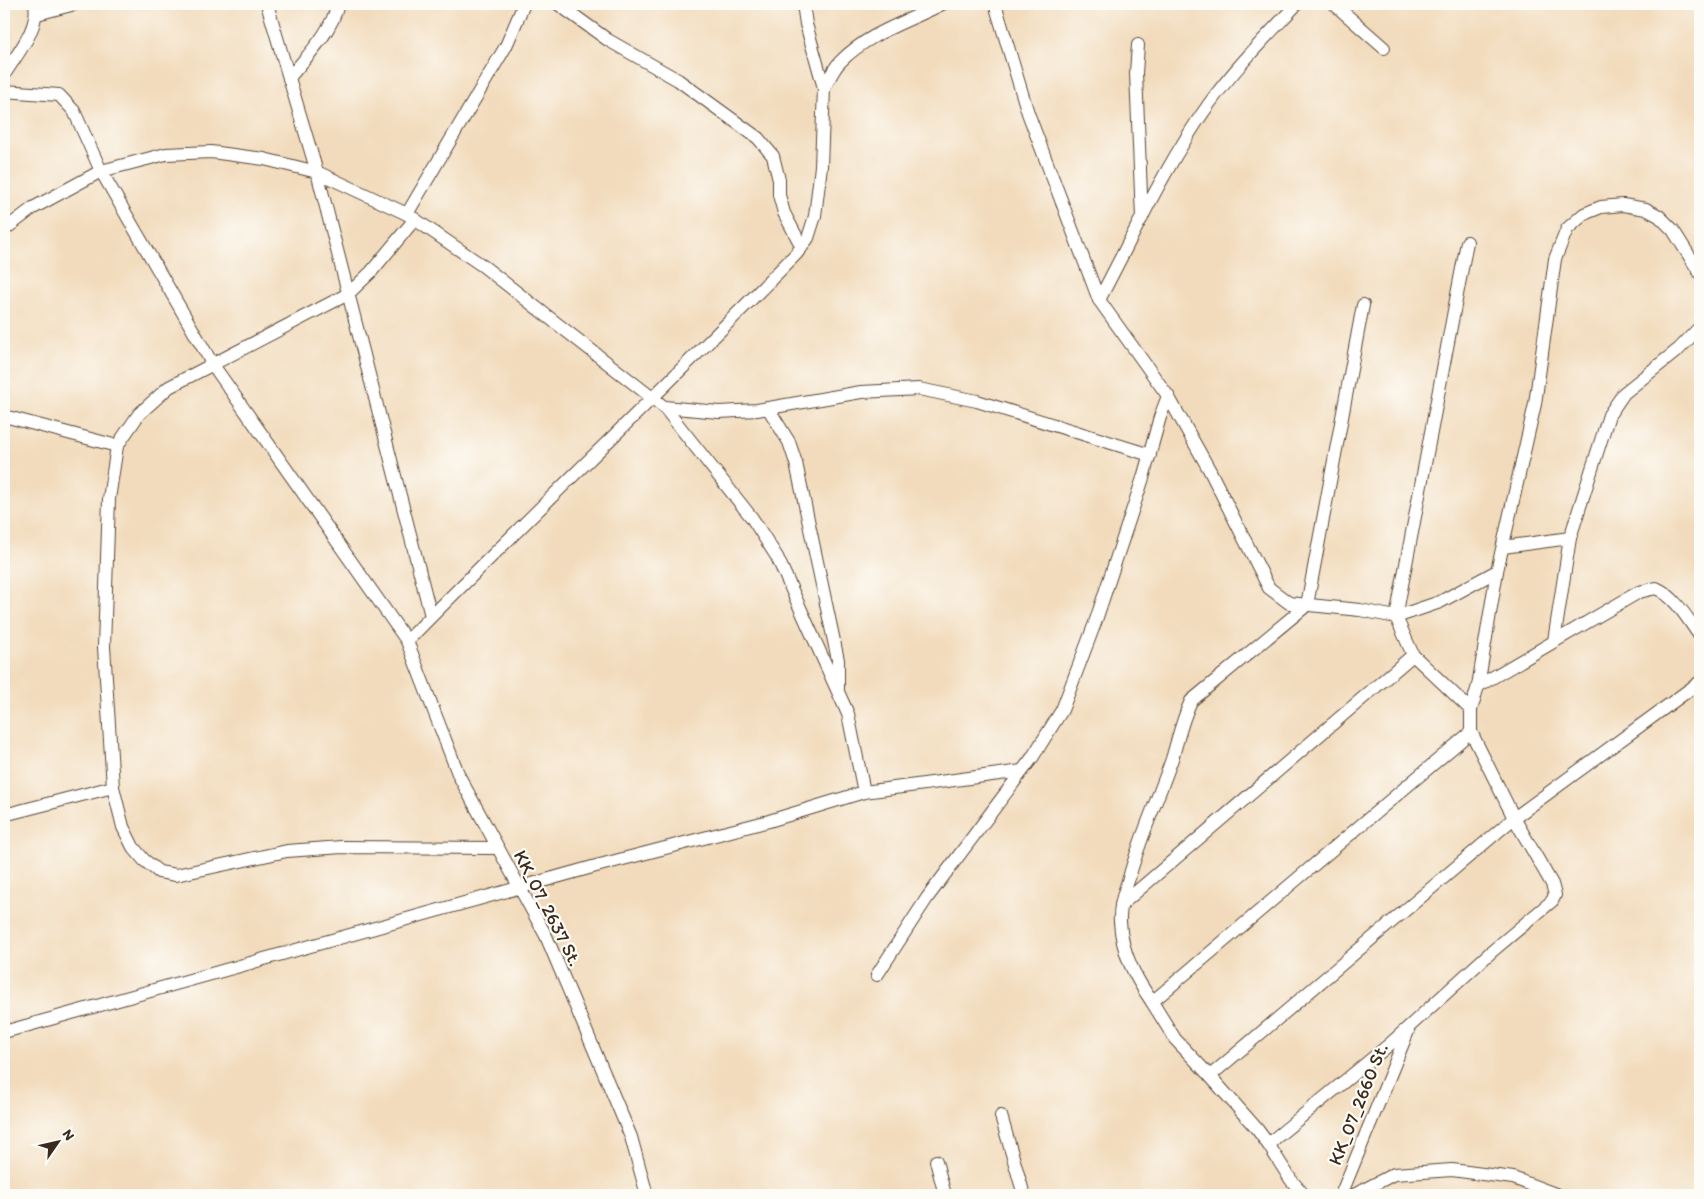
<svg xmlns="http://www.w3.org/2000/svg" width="1704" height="1199" font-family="Itim,sans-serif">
<rect width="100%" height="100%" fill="#fdfcf7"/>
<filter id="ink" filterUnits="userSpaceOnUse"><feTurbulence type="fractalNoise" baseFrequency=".02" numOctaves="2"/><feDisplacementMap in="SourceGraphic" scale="10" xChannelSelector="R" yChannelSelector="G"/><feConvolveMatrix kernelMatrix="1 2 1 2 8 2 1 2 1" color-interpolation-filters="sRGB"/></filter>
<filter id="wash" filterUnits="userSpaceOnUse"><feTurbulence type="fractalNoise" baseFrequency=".0096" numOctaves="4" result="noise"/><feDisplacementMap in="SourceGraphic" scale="20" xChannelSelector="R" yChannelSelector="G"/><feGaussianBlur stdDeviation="1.12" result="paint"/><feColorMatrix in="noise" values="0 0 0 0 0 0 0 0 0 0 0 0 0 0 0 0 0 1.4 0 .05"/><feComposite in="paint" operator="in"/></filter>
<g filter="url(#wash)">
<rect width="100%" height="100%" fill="#f2dbbc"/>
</g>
<g filter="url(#ink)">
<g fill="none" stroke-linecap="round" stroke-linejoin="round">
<g stroke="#564536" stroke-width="14">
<g id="street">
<path d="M267,4L317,172L431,616"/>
<path d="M558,4L608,40L678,80L758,138L773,156L779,180V195L784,213L802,247"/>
<path d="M1334,4L1384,48"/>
<path d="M37,14L75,4"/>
<path d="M1138,45L1136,73L1142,218"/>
<path d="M4,75C16,55 40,28 35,4"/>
<path d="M289,78C307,56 331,33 338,4"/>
<path d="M824,88C829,80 833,69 840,62C868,33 907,22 942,4"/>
<path d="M4,91L59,95L74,111L101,171L213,365L407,641L459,776L546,936L631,1137L647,1195"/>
<path d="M407,214L506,46L524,4"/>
<path d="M415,219L371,272L348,294L169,387L139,414L117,446L109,499L104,647L113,787L123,827L133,847L144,860L159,872L176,875L287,851L342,847L497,848"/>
<path d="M4,230L33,208L101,171L166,154L211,152L264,159L317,172L407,214L483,266L664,407L752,518L777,557L848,714L864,792"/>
<path d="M1467,242L1396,617L1413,655L1471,710"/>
<path d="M1099,300C1134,234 1166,164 1209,104C1235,68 1267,36 1297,4"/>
<path d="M1168,396L1210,471L1269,588L1289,603L1360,610L1396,617L1440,602L1497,571"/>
<path d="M664,407L719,412L757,410L861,392L919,389L977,401L1150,455"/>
<path d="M768,408L789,442L796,463L838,660V688"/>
<path d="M4,416L117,446"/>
<path d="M1503,547L1570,538"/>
<path d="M407,641C536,510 669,384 797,253L808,238L815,216L821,166L824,88L806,24L803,4"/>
<path d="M1554,641L1570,538L1609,415L1624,393L1679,349L1700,327"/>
<path d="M1478,686L1639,592L1656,588C1676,597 1688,620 1700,636"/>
<path d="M1471,732L1152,1002L1175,1039L1210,1076L1514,818L1700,682"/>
<path d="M4,815L113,787"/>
<path d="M1121,905L1413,655"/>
<path d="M877,975L927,898L1032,758L1062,710L1095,623L1143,478L1160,417L1168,396L1099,300L1028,113L995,4"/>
<path d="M1152,1002C1135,977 1122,954 1120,922C1119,907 1124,892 1129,878C1140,837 1158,799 1172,759C1178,739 1182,720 1191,701L1307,605L1363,305"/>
<path d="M4,1032L596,866L769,821L864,792L1022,771"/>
<path d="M1210,1076L1257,1129L1268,1144L1390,1044L1490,953L1552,901L1555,895L1552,884L1514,818L1471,732V710L1478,686L1497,571L1535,404L1555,259L1567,229L1584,214L1601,207L1623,205L1646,209L1659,216L1673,230L1700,273"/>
<path d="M1001,1116L1024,1195"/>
<path d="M1268,1144L1291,1180L1304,1195"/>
<path d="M936,1161L945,1195"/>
<path d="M1341,1195L1408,1031"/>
<path d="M1354,1195L1394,1174L1452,1170L1513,1178L1558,1195"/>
</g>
</g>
<use href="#street" stroke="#fff" stroke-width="12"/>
</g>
</g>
<g text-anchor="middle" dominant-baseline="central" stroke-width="4.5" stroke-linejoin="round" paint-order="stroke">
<g font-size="19" fill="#3b2a1e" stroke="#fdfcf7">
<text transform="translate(548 908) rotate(63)">KK_07_2637 St.</text>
<text transform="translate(1358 1104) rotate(-68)">KK_07_2660 St.</text>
</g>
</g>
<rect width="1704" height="1199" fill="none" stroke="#fdfcf7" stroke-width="20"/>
<g transform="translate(58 1142) rotate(56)" stroke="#fdfcf7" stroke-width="4" paint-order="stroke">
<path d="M0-4L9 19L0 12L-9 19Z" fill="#3b2a1e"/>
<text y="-8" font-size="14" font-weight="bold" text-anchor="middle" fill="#3b2a1e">N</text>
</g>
</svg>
